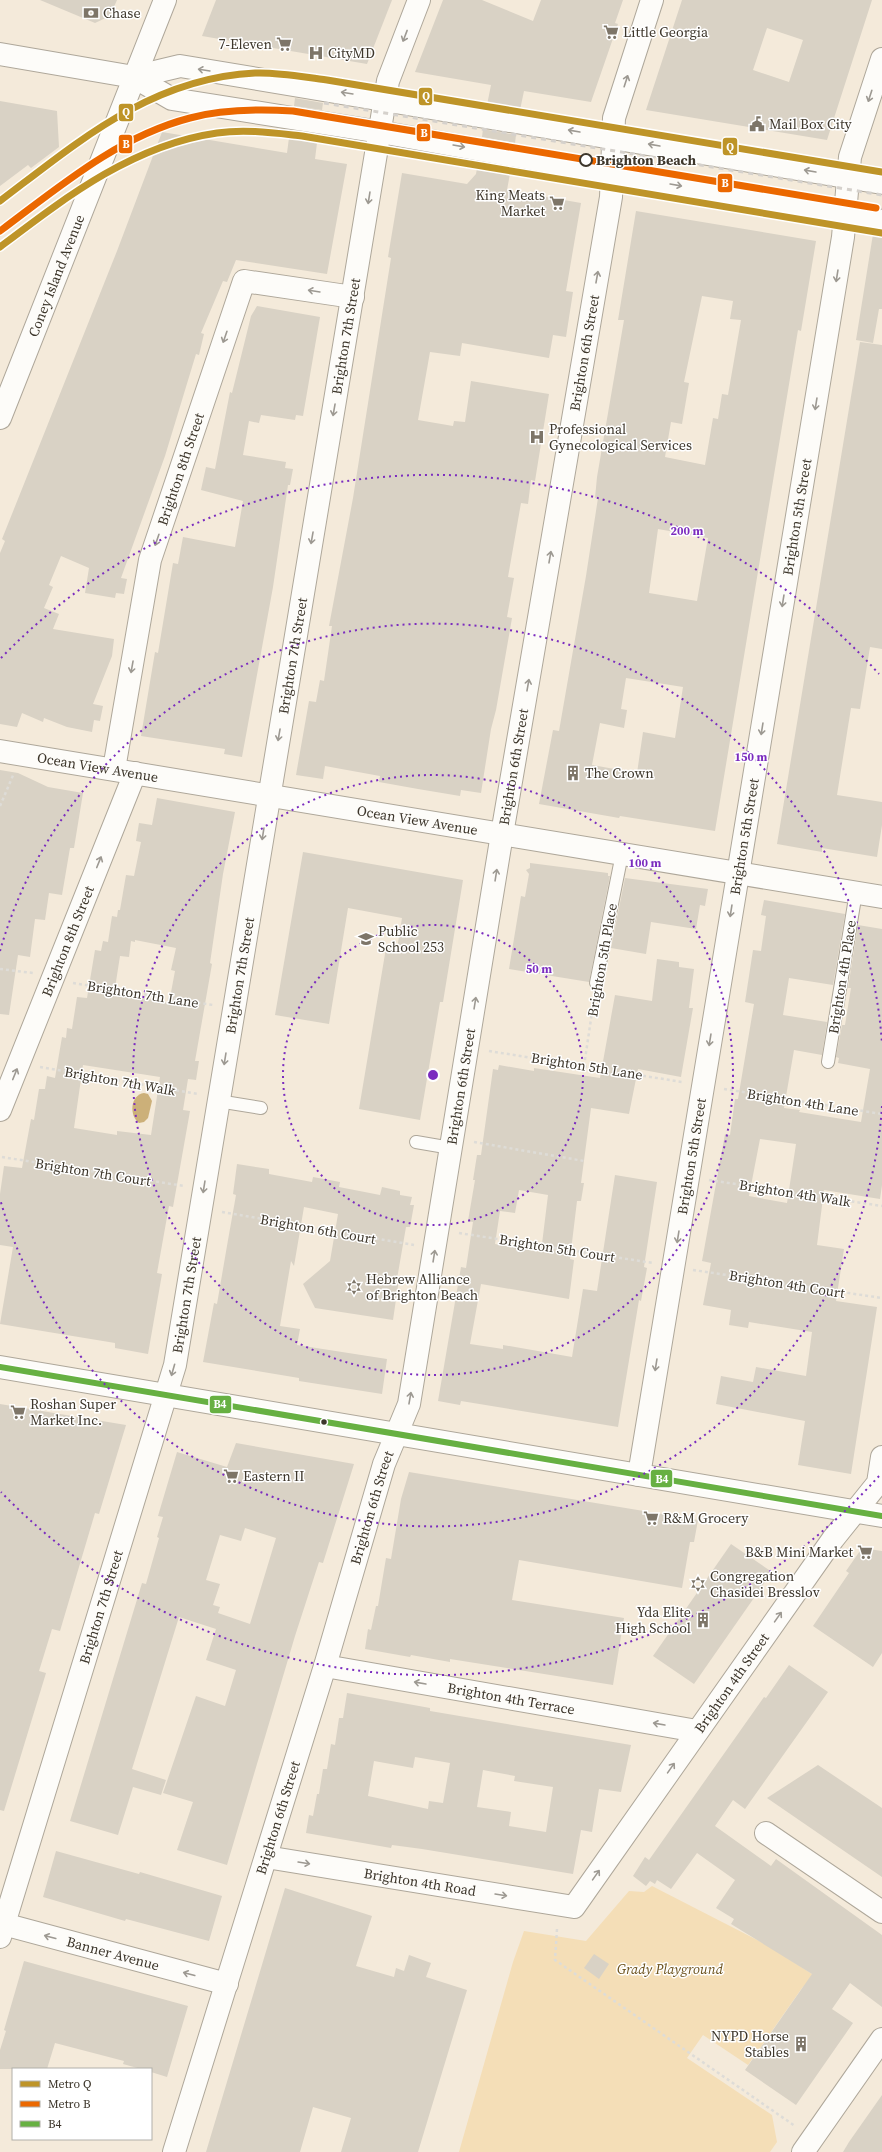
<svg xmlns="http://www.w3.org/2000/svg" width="882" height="2152" font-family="'Source Serif 4',serif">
<rect width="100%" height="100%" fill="#f4eada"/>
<path fill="#f4deb7" d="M652,1886L767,1945L815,1976L802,1988L748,2065L703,2035L687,2058L772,2115L777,2142L770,2152H459L513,1962L524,1931L586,1941L629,1891L644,1892Z"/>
<path fill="#ccb079" d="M144,1093L148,1094L152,1101L148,1118L144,1122L139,1123C129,1116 130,1095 144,1093Z"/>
<g fill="#d9d2c5" fill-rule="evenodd">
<path d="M40,0H117L110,16L95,23Z"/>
<path d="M216,0H392L367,64L202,36Z"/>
<path d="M443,0H482L533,21L541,0H623L615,23L618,24L591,102L524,91L520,110L487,105L491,85L415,72Z"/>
<path d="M682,0H872L827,140L646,110ZM767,28L803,40L789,82L753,70Z"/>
<path d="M295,98L323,103L322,110L294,106Z"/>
<path d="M0,101L57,111L59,147L31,168L28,165L0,186Z"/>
<path d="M483,129L516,135L515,143L482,137Z"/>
<path d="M290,130L318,135L315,159L347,164L327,274L236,260L227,282L223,281L201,333L204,334L199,355L196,354L165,456L121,578L127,579L124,594L116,593L115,598L85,593L89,568L61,556L49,585L53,587L44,608L59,614L53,629L114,639L112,656L93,704L103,706L100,721L94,720L92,732L67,727L44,718L43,722L22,713L17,727L0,724V553L5,541L2,539L117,251L162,132L287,153Z"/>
<path d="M478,162L511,168L507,190L581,203L566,291L573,292L566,337L553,335L549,358L462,343L460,356L430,352L418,420L453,426L454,421L465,422L471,381L549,394L535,481L531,480L528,504L521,503L508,577L514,578L507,617L512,618L496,710L491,729L481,793L461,790L460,796L418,789L379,782L380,776L325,766L323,779L296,775L309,701L316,702L320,680L324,681L332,626H329L353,498L391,258L388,257L402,173L467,184L476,174Z"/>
<path d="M636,211L816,241L801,331L798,330L715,831L620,816L619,818L539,804L553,730L559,731L586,576L598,498H595L597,477L624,320H618ZM702,296L733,301L730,319L741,320L728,395L722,394L718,419L713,418L705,465L665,457L671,422L682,424L689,383L684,382ZM658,529L708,538L697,601L649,593ZM626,678L683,687L675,738L643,732L637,773L592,765L600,723L624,728L627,710L621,709Z"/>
<path d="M873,234L882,235V309H879L873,343L856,340Z"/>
<path d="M257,306L320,317L303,416L296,415L295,420L261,415L259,423L249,421L243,455L286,462L285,468L293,469L290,485H288L273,587L242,757L224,754L225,749L141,736L155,652L158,653L173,563L178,564L183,537L235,547L243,501L201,490L206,467L215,469L230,392L232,393L251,316Z"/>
<path d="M860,342L882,345V649L870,647L860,709L851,708L837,795L882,802V825L877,857L822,848V852L777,844Z"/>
<path d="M0,770L18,773L48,787L83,793L74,848H70L62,895L49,893L45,920L35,919L30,957L18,955L9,1015L0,1014Z"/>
<path d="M157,798L235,812L223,874L210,963L212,964L195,1061H199L196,1080L188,1079L183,1110L190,1111L173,1207L169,1206L157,1273L162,1274L148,1354L115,1348V1343L0,1324L13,1247L0,1245V1194L4,1166L22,1168L31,1119L34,1120L39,1089H45L47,1076L55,1078L62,1037L66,1038L67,1028L72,1029L77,997L87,998L95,950L101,951L103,941L108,942L112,916L117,917L118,910H120L126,875L134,876L141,842L136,841L139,823L152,825ZM135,940L176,948L171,970L175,971L169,1003L132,996L115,988L120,956L129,957L131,941L135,942ZM83,1065L160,1077L151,1135L117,1131V1135L74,1128Z"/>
<path d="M303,852L463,880L443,1002H440L420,1120L359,1109L386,948L397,949L402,918L348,908L329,1024L275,1015Z"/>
<path d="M530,863L608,873V876H610L589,982L509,969L521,896L525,897L529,874L526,870L530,868Z"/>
<path d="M625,878L708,889L705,906L700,905L696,929L651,922L646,954L611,948Z"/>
<path d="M764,900L845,914L833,985L789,978L783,1015L827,1022L822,1055L794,1050L784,1108L800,1110L799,1112L861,1122L870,1069L838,1063L839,1058L836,1057L842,1025H845L851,988H848L858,925L882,929V1185L880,1199L824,1190L817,1245L844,1249L836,1301L877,1307L851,1474L798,1465L805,1421L716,1404L721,1376L753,1382L756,1367L806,1376L812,1332L749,1322L748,1328L729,1325L731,1310L703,1305L711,1263L702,1261L725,1134L730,1135L735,1099H738L754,1004L745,1002L753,950L761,951L766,916L761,915ZM760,1139L796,1144L787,1203L749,1196Z"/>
<path d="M657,959L679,962V967L694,969L689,1008H693L681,1077L638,1069L629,1114L591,1108L581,1183H584L581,1201H577L570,1259L574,1260L569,1299L481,1284L470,1344L503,1349V1345L572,1357L583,1289L597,1291L615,1175L657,1182L644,1267L647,1268L641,1301L639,1300L618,1427L461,1401L460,1405L438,1401L461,1267L466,1268L473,1222L468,1221L475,1180H473L477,1155H481L493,1069L498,1070L499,1065L534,1071V1068L600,1078L615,995L652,1001ZM519,1190L548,1195L541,1252L495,1244L500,1211L515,1213Z"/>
<path d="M237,1164L269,1169V1174L312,1182L313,1177L340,1182L339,1187L380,1195L382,1187L400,1191V1195L412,1197L410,1205H414L410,1227H406L397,1279H399L393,1320L315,1308L303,1284L330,1261L338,1214L304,1207L294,1266L291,1261L280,1326L300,1329L297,1345L387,1359L382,1394L299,1381V1378L203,1362L214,1303L217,1304L228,1240L236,1195L233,1194Z"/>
<path d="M0,1404L126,1425L99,1514L95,1513L60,1631L52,1629L39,1671L46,1673L4,1811L0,1810Z"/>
<path d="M236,1443L354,1464L323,1563L319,1562L295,1636L227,1865L177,1850L193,1802L163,1793L196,1696L225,1706L236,1670L206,1660L216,1629L179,1617L132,1769L166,1780L161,1795L133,1787L118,1835L70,1821L142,1583L146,1584L159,1538L157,1537L163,1517L158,1516L177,1452L227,1467ZM245,1528L276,1538L250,1624L218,1613L220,1607L213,1605L220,1584L206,1580L220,1535L241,1541Z"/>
<path d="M409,1472L698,1520L694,1542H690L682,1588L519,1560L512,1600L624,1618L613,1685L450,1659V1662L411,1655L410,1657L365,1649L368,1629L371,1630L376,1606H378L386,1558L391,1559L401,1499Z"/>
<path d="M731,1544L772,1572L694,1684L653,1656Z"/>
<path d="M862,1548L882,1551V1653L873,1667L813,1626L849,1573L846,1571Z"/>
<path d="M789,1665L828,1692L745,1809L733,1800L715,1826L771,1866L776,1859L882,1935V2007L850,1983L832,2009L853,2023L796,2105L745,2070L812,1974L731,1924L734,1919L716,1908L735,1880L697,1853L671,1889L657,1880L655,1884L650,1881L646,1886L633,1876L645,1857L649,1860L764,1697L766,1698Z"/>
<path d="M347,1693L430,1708V1711L631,1745L621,1792L599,1789L592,1832L581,1830L573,1874L422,1849L392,1845L391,1848L306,1833L309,1815L313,1816L317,1794H319L323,1769H327L331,1744L335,1745L339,1718H343ZM415,1757L450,1763L443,1803L429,1801L428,1809L368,1796L374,1761L413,1768ZM483,1770L515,1776L514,1781L553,1787L546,1832L509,1826L511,1812L477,1807Z"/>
<path d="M818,1765L882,1808V1877L767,1798Z"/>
<path d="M56,1851L139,1874L140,1872L222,1896L209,1941L126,1919L125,1921L43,1897Z"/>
<path d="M285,1888L372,1916L356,1966L394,1977L396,1968L404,1971L409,1955L431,1963L426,1977L467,1990L418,2152H341L351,2118L313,2107L300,2152H206Z"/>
<path d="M594,1954L609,1964L599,1979L584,1968Z"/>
<path d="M24,1961L188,2006L167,2077L151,2072V2069H141L123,2064L124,2061L55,2043L47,2069H0V2050L6,2031L4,2030Z"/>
<path d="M882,2095V2152H843L849,2142Z"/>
</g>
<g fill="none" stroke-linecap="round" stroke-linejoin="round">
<g stroke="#aea79a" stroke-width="14">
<g id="service">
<path d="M596,983L622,854"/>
<path d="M828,1062L856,892"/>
<path d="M218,1101L261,1108"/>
<path d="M416,1142L451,1148"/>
</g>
</g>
<g stroke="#aea79a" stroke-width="24">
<g id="minor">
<path id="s1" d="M0,751L882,897"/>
<path id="s2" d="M114,769L150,560L244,281L353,297"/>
<path id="s3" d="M0,1110L135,773"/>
<path id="s4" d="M639,1475L843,237L850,157L882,59"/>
<path id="s5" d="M325,1666L697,1731"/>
<path d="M766,1833L882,1912"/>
<path id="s6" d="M266,1857L574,1907L833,1539L878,1483L882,1457"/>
<path id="s7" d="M0,1923L227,1984"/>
<path id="s8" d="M0,1937L175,1365L388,81L419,0"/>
<path id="s9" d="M174,2152L325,1666L384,1464L409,1404L502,834L611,197L614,118L652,0"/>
<path d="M803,2152L882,2039"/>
</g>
</g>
<g stroke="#aea79a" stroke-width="24">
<g id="secondary">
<path d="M0,54L134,77L172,99L380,132L882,221"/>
<path d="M134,77L180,66L882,183"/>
<path id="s10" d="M0,418L165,0"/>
<path d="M0,1367L882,1516"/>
</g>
</g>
<g stroke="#dedcd7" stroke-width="2.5" stroke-dasharray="3 3" stroke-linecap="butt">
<path d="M0,806L14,773"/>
<path d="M0,969L33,973"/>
<path d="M73,983L213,1005"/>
<path d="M489,1051L682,1082"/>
<path d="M584,1066L594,999"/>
<path d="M40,1067L198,1094"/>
<path d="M724,1089L882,1114"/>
<path d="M474,1142L584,1161"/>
<path d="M2,1157L184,1186"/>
<path d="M709,1180L882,1206"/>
<path d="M222,1212L414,1245"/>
<path d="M459,1233L653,1263"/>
<path d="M693,1270L882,1298"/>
<path d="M557,1929L555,1960L795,2126"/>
</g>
<use href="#service" stroke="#fdfcf9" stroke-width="12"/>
<use href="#minor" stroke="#fdfcf9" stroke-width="22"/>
<use href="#secondary" stroke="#fdfcf9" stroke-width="22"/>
<g stroke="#d5d1cc" stroke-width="3" stroke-dasharray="5 5" stroke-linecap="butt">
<path d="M324,103L882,195"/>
<path d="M876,208L882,209"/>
</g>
<g stroke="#fff" stroke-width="9">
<path id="bus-1" d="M0,1367L882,1516"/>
</g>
<use href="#bus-1" stroke="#67b042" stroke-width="6"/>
<g stroke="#fff" stroke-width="10">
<g id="metro-1">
<path d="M0,201C78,142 151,78 255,73C279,72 303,77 327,80L882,172"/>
<path d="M0,247C66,197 133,145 217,133C246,129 274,133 302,136L882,233"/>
</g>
</g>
<g stroke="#fff" stroke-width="10">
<path id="metro-2" d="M0,231C59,187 117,137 190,118C223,109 259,109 293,111L876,208"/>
</g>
<use href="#metro-1" stroke="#be9428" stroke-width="7"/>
<use href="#metro-2" stroke="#eb6800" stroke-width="7"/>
</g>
<defs><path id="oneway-shaft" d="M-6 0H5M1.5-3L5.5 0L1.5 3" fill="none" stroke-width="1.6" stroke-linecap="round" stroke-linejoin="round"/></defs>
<g stroke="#9d9992">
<use href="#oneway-shaft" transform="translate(405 36) rotate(111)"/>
<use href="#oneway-shaft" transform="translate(204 70) rotate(-171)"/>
<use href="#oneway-shaft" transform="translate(626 81) rotate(-72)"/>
<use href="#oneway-shaft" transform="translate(347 93) rotate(-171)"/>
<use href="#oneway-shaft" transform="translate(870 96) rotate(108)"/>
<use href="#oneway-shaft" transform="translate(574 131) rotate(-170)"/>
<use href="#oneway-shaft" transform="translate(654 145) rotate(-170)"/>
<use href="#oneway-shaft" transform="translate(459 146) rotate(10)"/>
<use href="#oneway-shaft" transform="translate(810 171) rotate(-170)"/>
<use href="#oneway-shaft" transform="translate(676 185) rotate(10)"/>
<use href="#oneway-shaft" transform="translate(369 198) rotate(99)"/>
<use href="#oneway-shaft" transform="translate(837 276) rotate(99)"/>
<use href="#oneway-shaft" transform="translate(597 277) rotate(-80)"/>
<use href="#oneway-shaft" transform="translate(314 291) rotate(-171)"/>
<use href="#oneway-shaft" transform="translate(225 337) rotate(109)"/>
<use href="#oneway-shaft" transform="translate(816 404) rotate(99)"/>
<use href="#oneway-shaft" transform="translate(334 410) rotate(100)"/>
<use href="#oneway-shaft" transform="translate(312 538) rotate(100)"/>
<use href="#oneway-shaft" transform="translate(157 540) rotate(109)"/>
<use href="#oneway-shaft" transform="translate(550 557) rotate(-80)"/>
<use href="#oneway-shaft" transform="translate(783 601) rotate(99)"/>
<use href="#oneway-shaft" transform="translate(132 667) rotate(100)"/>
<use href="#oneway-shaft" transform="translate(528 685) rotate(-80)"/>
<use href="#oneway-shaft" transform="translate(762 729) rotate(99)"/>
<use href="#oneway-shaft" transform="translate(279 735) rotate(100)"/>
<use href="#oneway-shaft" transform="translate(263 834) rotate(99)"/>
<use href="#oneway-shaft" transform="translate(99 862) rotate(-68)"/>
<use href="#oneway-shaft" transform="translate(496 875) rotate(-81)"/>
<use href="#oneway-shaft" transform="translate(731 911) rotate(99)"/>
<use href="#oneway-shaft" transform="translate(475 1003) rotate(-81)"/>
<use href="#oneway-shaft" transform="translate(710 1040) rotate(99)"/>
<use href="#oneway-shaft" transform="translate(225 1059) rotate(99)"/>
<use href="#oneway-shaft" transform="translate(15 1074) rotate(-68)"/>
<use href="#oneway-shaft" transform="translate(204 1187) rotate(99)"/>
<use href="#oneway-shaft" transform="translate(678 1237) rotate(99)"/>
<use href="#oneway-shaft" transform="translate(434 1256) rotate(-81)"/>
<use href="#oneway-shaft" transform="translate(656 1365) rotate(99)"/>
<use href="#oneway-shaft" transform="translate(173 1370) rotate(106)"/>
<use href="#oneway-shaft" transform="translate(410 1398) rotate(-80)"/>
<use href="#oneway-shaft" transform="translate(778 1617) rotate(-55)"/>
<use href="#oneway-shaft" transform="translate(420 1683) rotate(-170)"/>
<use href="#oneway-shaft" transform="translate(659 1724) rotate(-170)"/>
<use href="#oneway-shaft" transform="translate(671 1768) rotate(-55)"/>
<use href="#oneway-shaft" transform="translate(304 1863) rotate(9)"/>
<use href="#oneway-shaft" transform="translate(596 1875) rotate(-55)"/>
<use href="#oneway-shaft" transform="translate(501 1895) rotate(9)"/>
<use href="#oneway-shaft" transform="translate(50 1937) rotate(-165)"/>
<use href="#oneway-shaft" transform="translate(189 1974) rotate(-165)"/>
</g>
<g fill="none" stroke="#7b2cbf" stroke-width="2" stroke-dasharray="2 4">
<circle cx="433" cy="1075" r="150"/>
<circle cx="433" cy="1075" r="300"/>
<path d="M882 1106A450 450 0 0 1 0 1199M0 951A450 450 0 0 1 882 1044"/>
<path d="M879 1476A600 600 0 0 1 1 1492M1 658A600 600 0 0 1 879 674"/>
</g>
<defs>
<g id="bank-bare" transform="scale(1.2)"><path d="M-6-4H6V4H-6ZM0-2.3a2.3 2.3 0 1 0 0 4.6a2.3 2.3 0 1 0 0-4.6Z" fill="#7d7568" stroke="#fff" stroke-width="2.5" paint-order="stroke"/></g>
<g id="supermarket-bare" transform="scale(1.2)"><path d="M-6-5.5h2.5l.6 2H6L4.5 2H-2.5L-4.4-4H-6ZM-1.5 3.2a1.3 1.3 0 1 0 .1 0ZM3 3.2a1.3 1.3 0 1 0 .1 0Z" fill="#7d7568" stroke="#fff" stroke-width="2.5" paint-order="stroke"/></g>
<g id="hospital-bare" transform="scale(1.2)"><path d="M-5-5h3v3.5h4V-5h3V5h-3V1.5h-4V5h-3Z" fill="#7d7568" stroke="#fff" stroke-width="2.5" paint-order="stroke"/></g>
<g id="civic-bare" transform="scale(1.2)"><path d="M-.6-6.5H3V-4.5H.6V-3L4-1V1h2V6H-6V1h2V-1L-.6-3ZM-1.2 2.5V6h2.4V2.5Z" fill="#7d7568" stroke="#fff" stroke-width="2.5" paint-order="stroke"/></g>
<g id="building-bare" transform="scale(1.2)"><path d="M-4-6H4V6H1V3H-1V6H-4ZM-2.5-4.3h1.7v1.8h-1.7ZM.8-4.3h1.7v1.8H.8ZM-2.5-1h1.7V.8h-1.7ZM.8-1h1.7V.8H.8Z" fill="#7d7568" stroke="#fff" stroke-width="2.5" paint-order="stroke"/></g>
<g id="school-bare" transform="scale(1.2)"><path d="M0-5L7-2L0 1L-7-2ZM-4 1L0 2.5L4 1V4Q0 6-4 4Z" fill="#7d7568" stroke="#fff" stroke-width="2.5" paint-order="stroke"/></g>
<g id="synagogue-bare" transform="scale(1.2)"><path d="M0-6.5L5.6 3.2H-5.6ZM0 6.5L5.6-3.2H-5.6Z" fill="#7d7568" stroke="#fff" stroke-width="2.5" paint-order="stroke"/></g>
</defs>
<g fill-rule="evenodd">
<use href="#bank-bare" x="91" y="13"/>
<use href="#supermarket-bare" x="611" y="32"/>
<use href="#supermarket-bare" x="284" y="44"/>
<use href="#hospital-bare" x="316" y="53"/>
<use href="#civic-bare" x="757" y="124"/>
<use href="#supermarket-bare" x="557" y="203"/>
<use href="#hospital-bare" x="537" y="437"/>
<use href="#building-bare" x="573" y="773"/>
<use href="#school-bare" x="366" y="939"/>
<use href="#synagogue-bare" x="354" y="1287"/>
<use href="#supermarket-bare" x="18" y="1412"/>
<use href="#supermarket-bare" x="231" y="1476"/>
<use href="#supermarket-bare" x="651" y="1518"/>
<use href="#supermarket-bare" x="865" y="1552"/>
<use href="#synagogue-bare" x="698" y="1584"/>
<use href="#building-bare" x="703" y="1620"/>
<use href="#building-bare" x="801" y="2044"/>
</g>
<circle fill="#fff" stroke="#3d362b" stroke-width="2" cx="586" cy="160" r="6"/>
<circle fill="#3d362b" stroke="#fff" stroke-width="1.5" cx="324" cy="1422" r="3.5"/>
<g text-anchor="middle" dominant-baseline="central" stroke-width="3" stroke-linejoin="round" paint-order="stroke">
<g font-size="14" fill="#3d362b" stroke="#fff" text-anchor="start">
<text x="103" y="13">Chase</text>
<text x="623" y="32">Little Georgia</text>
<text x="272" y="44" text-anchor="end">7-Eleven</text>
<text x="328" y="53">CityMD</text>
<text x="769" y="124">Mail Box City</text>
<text x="545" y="195" text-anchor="end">King Meats<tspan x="545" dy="16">Market</tspan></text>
<text x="549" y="429">Professional<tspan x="549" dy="16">Gynecological Services</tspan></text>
<text x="585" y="773">The Crown</text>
<text x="378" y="931">Public<tspan x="378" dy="16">School 253</tspan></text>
<text x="366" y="1279">Hebrew Alliance<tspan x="366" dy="16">of Brighton Beach</tspan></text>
<text x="30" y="1404">Roshan Super<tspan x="30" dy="16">Market Inc.</tspan></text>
<text x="243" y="1476">Eastern II</text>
<text x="663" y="1518">R&amp;M Grocery</text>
<text x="853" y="1552" text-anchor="end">B&amp;B Mini Market</text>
<text x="710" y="1576">Congregation<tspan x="710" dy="16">Chasidei Bresslov</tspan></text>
<text x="691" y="1612" text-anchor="end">Yda Elite<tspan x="691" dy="16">High School</tspan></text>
<text x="789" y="2036" text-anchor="end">NYPD Horse<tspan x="789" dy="16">Stables</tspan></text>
</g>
<g font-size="14" font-weight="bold" fill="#3d362b" stroke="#fff" text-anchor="start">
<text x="596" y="160">Brighton Beach</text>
</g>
<g font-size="14" fill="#3d362b" stroke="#fff">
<text stroke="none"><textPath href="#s10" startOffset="153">Coney Island Avenue</textPath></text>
<text stroke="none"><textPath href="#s8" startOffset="1641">Brighton 7th Street</textPath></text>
<text stroke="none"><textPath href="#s9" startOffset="1850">Brighton 6th Street</textPath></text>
<text stroke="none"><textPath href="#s2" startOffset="308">Brighton 8th Street</textPath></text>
<text stroke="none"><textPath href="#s4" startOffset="971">Brighton 5th Street</textPath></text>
<text stroke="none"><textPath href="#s8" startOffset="1317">Brighton 7th Street</textPath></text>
<text stroke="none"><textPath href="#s1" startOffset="99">Ocean View Avenue</textPath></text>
<text stroke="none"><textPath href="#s9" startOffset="1430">Brighton 6th Street</textPath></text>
<text stroke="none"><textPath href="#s1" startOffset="423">Ocean View Avenue</textPath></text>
<text stroke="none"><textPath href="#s4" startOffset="647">Brighton 5th Street</textPath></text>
<text stroke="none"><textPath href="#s3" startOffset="182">Brighton 8th Street</textPath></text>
<text transform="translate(602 960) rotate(-80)">Brighton 5th Place</text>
<text stroke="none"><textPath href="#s8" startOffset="993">Brighton 7th Street</textPath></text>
<text transform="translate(842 977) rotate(-81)">Brighton 4th Place</text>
<text transform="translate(143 994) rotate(9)">Brighton 7th Lane</text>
<text transform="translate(587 1066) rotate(9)">Brighton 5th Lane</text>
<text transform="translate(120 1081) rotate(10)">Brighton 7th Walk</text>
<text stroke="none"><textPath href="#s9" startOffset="1106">Brighton 6th Street</textPath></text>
<text transform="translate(803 1102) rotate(9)">Brighton 4th Lane</text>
<text stroke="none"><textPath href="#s4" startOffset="323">Brighton 5th Street</textPath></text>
<text transform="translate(93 1172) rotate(9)">Brighton 7th Court</text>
<text transform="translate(795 1193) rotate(9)">Brighton 4th Walk</text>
<text transform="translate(318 1229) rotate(10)">Brighton 6th Court</text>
<text transform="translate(557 1248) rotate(9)">Brighton 5th Court</text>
<text transform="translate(787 1284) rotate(9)">Brighton 4th Court</text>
<text stroke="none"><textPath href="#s8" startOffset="669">Brighton 7th Street</textPath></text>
<text stroke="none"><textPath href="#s9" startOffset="674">Brighton 6th Street</textPath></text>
<text stroke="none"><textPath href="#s8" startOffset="345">Brighton 7th Street</textPath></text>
<text stroke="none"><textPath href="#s6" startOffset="586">Brighton 4th Street</textPath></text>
<text stroke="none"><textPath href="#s5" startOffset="189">Brighton 4th Terrace</textPath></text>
<text stroke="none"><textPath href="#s9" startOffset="350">Brighton 6th Street</textPath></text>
<text stroke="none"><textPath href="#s6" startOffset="156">Brighton 4th Road</textPath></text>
<text stroke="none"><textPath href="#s7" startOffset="117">Banner Avenue</textPath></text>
</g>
<g font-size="14" font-style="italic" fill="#6c521c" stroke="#fff">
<text x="670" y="1969">Grady Playground</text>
</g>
</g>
<circle cx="433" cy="1075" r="6" fill="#7b2cbf" stroke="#fff" stroke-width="2"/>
<g font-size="12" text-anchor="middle" font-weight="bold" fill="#7b2cbf" stroke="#fff" stroke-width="3" stroke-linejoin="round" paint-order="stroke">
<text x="687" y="535">200 m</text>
<text x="751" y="761">150 m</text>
<text x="645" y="867">100 m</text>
<text x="539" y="973">50 m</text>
</g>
<g stroke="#fff" stroke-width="1.5">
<rect x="418" y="87" width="15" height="19" rx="4" fill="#be9428"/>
<rect x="118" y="103" width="16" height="19" rx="4" fill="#be9428"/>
<rect x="416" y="123" width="15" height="19" rx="4" fill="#eb6800"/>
<rect x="118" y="134" width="15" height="20" rx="4" fill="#eb6800"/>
<rect x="722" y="137" width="16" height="19" rx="4" fill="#be9428"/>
<rect x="717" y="173" width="16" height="20" rx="4" fill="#eb6800"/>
<rect x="209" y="1395" width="23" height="19" rx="4" fill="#67b042"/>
<rect x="650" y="1469" width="23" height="19" rx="4" fill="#67b042"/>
</g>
<g font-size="11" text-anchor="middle" font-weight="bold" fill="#fff">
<text x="426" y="100">Q</text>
<text x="126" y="116">Q</text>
<text x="424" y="137">B</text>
<text x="126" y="148">B</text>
<text x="730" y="151">Q</text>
<text x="725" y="187">B</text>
<text x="220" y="1408">B4</text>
<text x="662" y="1483">B4</text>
</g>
<rect x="12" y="2068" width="140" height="72" fill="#ffffff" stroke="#b1afaa"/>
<rect x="20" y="2081" width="20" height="6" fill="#be9428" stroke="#b1afaa"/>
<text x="48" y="2088" font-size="12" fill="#3d362b">Metro Q</text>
<rect x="20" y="2101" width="20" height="6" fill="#eb6800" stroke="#b1afaa"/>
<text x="48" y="2108" font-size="12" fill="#3d362b">Metro B</text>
<rect x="20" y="2121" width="20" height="6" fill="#67b042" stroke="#b1afaa"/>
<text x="48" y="2128" font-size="12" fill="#3d362b">B4</text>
</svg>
